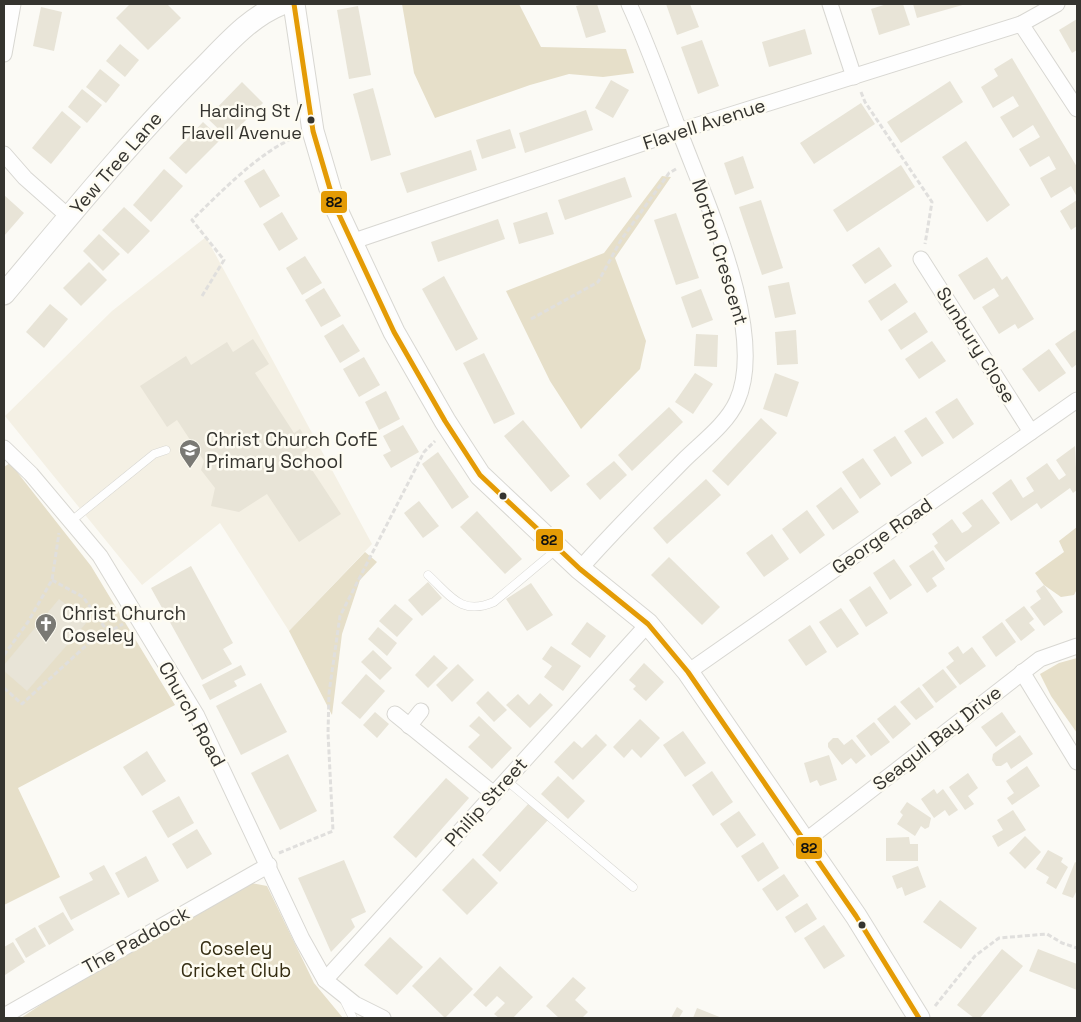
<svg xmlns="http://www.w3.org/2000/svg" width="1081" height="1022" font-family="'Space Grotesk',sans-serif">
<rect width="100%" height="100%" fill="#fbfaf5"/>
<path fill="#f4f0e4" d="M206,237L372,544L289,631L220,523L142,585L5,416L112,311Z"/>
<g fill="#e6dfc9">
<path d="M402,4H519L541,47L626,49L634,73L603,77L569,74L530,85L435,118L414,73Z"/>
<path d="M662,176L671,177L615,258L646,341L640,369L581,429L550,381L506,291L604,253Z"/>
<path d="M10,463L91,566L175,705L18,788L60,877L4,905V467Z"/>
<path d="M1077,527V589L1074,595L1061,597L1044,585L1035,573L1064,552L1059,541Z"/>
<path d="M365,552L377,562L360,580L342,634L332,715L289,631Z"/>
<path d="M1077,658V733L1051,696L1040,674L1059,663Z"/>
<path d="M251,883L267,886L314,983L343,1018H21L109,959Z"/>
</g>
<g fill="#e8e4d7">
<path d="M130,4H167L181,18L148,50L116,18Z"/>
<path d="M584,4H597L606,32L586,38L576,6Z"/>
<path d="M666,4H690L699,27L677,35Z"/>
<path d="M887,4H903L910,25L879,35L871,9Z"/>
<path d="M913,4H966L917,18Z"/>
<path d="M358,6L371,75L349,79L337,10Z"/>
<path d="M41,7L62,12L54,51L33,46Z"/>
<path d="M1077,19V50L1072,53L1059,30Z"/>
<path d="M805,29L812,54L769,67L762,42Z"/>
<path d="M702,40L719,86L698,94L681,47Z"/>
<path d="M120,44L139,60L125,77L106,61Z"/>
<path d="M1012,58L1077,167V197L1071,186L1051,198L1040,178L1056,169L1049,156L1030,167L1019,149L1040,137L1033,125L1013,138L1000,117L1019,106L1013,96L993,108L981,87L998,76L994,69Z"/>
<path d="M100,69L120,85L106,103L86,87Z"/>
<path d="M611,80L629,90L613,118L595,108Z"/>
<path d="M950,81L963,102L901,143L887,122Z"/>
<path d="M242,82L263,103L228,138L207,118Z"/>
<path d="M373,88L391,155L371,161L353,94Z"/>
<path d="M82,89L102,105L87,123L68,107Z"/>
<path d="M861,103L875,124L814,164L800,143Z"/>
<path d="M586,110L593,130L525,153L519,133Z"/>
<path d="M62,111L81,127L51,164L32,148Z"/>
<path d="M203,122L221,139L186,174L169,158Z"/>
<path d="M510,129L516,148L482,159L476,140Z"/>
<path d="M966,141L1010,205L987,222L942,157Z"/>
<path d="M471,150L477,170L407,193L400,173Z"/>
<path d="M743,156L754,188L735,195L724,163Z"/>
<path d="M901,165L915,187L847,232L833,210Z"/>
<path d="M164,169L183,186L151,222L133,205Z"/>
<path d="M264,169L280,196L260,208L244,181Z"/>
<path d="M625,177L632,197L565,220L558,200Z"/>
<path d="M4,195L24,213L4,236Z"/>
<path d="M761,200L783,268L762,275L739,207Z"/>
<path d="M1077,200V226L1071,230L1060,211Z"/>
<path d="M124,207L150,231L128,254L102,230Z"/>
<path d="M282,212L298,239L279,251L263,224Z"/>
<path d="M547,212L554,234L519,244L513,223Z"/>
<path d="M676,213L699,278L676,285L654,220Z"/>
<path d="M498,219L505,239L438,262L431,242Z"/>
<path d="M99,234L120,254L103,271L83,251Z"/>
<path d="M879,247L892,266L865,284L852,265Z"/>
<path d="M305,256L322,283L302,295L286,268Z"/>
<path d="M987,257L1002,280L1007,276L1034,319L1018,329L1015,324L999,334L982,307L999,296L994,288L974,300L958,275Z"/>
<path d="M89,262L107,280L81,306L63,288Z"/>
<path d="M444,276L478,339L456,351L422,289Z"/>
<path d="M789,282L796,314L775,318L768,286Z"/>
<path d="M895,283L908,302L881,321L868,301Z"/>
<path d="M324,288L341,316L321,327L305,300Z"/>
<path d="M701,289L713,320L692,328L681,297Z"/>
<path d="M50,304L68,319L44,348L26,332Z"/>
<path d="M915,312L928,332L901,350L888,330Z"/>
<path d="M343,324L360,351L340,363L324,336Z"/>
<path d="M1077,329V364L1072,368L1055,344Z"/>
<path d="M796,330L798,364L777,365L775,332Z"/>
<path d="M696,334L718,335L717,367L694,366Z"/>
<path d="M253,339L269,364L255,373L294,433L300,429L311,446L301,453L341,514L299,542L267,494L239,512L211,506L215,488L201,470L204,461L177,420L167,427L140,386L186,356L191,365L227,342L233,352Z"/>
<path d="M932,341L946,361L919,379L905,359Z"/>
<path d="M1049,349L1066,373L1039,392L1022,369Z"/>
<path d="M484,353L515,414L494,424L463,363Z"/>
<path d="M364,357L380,385L359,397L343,369Z"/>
<path d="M695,373L713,384L693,414L675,402Z"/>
<path d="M775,373L799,382L787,417L763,409Z"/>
<path d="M386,391L400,419L379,430L365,402Z"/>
<path d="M957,398L974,424L953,439L935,412Z"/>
<path d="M669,407L683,422L632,471L618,455Z"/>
<path d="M926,417L944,443L922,457L904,431Z"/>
<path d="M761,418L777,433L728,486L712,471Z"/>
<path d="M523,420L570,476L551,492L504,436Z"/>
<path d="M403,425L419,452L391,468L383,455L391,451L383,436Z"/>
<path d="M895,436L912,463L891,477L873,450Z"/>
<path d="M1075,446L1077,490L1073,493L1070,488L1041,509L1037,503L1011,521L992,493L1011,479L1023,498L1034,491L1026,478L1047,463L1059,480L1066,475L1056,460Z"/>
<path d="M438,452L469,497L452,509L422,464Z"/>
<path d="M863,458L881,484L860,499L842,472Z"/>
<path d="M614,461L627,475L600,500L586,484Z"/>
<path d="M706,479L721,495L667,544L653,528Z"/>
<path d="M841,487L859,512L833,530L816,506Z"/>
<path d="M982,499L1000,523L946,562L934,546L938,543L932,534L952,519L962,533L968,530L972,526L962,513Z"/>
<path d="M419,501L439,526L423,538L404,513Z"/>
<path d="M807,510L825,535L800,554L782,529Z"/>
<path d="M477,511L522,559L505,574L460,527Z"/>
<path d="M772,534L789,559L764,577L746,553Z"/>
<path d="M933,550L945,569L932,578L937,586L927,593L909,566Z"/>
<path d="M669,557L720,607L702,625L651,575Z"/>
<path d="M894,559L912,585L890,600L873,573Z"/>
<path d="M191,566L233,643L223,649L232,664L202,680L151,588Z"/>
<path d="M428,582L442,598L422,616L408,600Z"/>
<path d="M531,583L553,615L527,631L506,599Z"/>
<path d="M1044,585L1063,612L1044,626L1030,607L1041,599L1036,591Z"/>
<path d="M870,586L888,613L866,627L849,600Z"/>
<path d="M59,599L88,621L27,691L4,671V665Z"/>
<path d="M395,604L413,619L397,637L379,621Z"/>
<path d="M1024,606L1034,619L1029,623L1035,630L1021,641L1005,620Z"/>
<path d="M841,608L859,634L837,648L819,622Z"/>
<path d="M587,622L606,636L590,658L571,644Z"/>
<path d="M1002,622L1016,642L996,657L982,637Z"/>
<path d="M810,625L827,652L806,666L788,640Z"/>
<path d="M378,627L397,643L387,656L368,639Z"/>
<path d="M551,646L581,666L563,691L544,677L552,666L542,659Z"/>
<path d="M958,646L963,654L972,647L986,666L960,685L946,667L954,661L948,653Z"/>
<path d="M373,650L392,668L380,680L361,662Z"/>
<path d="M434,655L448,668L428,688L415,675Z"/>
<path d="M644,663L664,682L646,701L633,689L636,686L629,680Z"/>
<path d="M458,664L474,680L452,702L436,685Z"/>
<path d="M241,665L246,675L234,681L237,686L210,700L202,685Z"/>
<path d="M943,669L957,687L936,703L922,685Z"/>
<path d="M366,674L385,691L360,719L341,703Z"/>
<path d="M261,683L287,732L241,755L216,706Z"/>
<path d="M919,687L934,707L916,720L900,702Z"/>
<path d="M488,691L507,710L494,722L476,703Z"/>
<path d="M540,693L553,705L530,728L506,705L518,694L529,705Z"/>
<path d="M895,705L911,724L893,739L877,719Z"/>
<path d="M375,712L389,724L377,738L363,725Z"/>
<path d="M1002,712L1016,732L996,747L981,727Z"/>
<path d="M479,716L512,748L492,769L468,747L480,735L469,726Z"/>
<path d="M640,719L660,738L641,758L632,749L624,758L613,747Z"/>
<path d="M874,722L890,742L871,756L856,736Z"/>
<path d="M683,731L706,763L685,777L663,745Z"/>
<path d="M596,734L607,745L573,780L554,762L574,741L582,748Z"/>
<path d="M1020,735L1033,754L1011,769L1007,762L1001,766H996L992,760L993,754Z"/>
<path d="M833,738H838L844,745L852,739L866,756L856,764L851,758L842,765L828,747V743Z"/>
<path d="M147,751L166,781L142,796L123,767Z"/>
<path d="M288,754L317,811L280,830L251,773Z"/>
<path d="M829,755L837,780L820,786L817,780L810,783L804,763Z"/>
<path d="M1027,766L1040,786L1012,805L1007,798L1014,793L1006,781Z"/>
<path d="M712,771L733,802L713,816L692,785Z"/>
<path d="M968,773L978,788L968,796L974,804L965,810L949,787Z"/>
<path d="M558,776L585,801L568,819L541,794Z"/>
<path d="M446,778L469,798L416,858L393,837Z"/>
<path d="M934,789L937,794L943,789L958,810L949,816L945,810L934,818L921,799Z"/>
<path d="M179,796L194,823L168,838L152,811Z"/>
<path d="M907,802L931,818L929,827L925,829L921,826L915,836L897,824L903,815L900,812Z"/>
<path d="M529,803L548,820L500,872L482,855Z"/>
<path d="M1013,810L1026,830L998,847L992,836L1003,830L997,820Z"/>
<path d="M739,811L756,835L737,848L720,824Z"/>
<path d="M197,829L212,854L187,869L172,844Z"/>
<path d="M1025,836L1041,852L1025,869L1009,853Z"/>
<path d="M909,837L910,844H918V861H886V838Z"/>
<path d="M763,842L779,868L758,882L741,856Z"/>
<path d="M1048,850L1063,858L1061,862L1068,867L1056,889L1046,883L1049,877L1036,869Z"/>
<path d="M146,856L159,881L128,898L115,873Z"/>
<path d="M473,858L498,883L467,915L442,890Z"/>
<path d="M344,860L366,912L351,919L355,927L331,952L298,878Z"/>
<path d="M1075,862L1077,863V890L1073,898L1062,894Z"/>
<path d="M104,865L120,894L71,920L59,897L93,880L89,873Z"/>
<path d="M918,866L926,887L905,896L902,887L897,889L892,876Z"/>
<path d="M784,874L799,896L777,911L762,889Z"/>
<path d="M940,900L977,928L961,949L923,922Z"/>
<path d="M807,903L817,919L795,933L785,917Z"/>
<path d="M63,912L74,930L49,945L38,926Z"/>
<path d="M824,925L845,956L824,969L804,938Z"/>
<path d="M35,927L46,946L26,958L15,939Z"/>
<path d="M390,937L423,967L397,995L364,965Z"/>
<path d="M13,942L25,962L5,975L4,947Z"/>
<path d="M1002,949L1023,966L980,1018H974L957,1005Z"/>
<path d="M1038,949L1077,964V990L1029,971Z"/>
<path d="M440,957L473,989L445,1018L412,986Z"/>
<path d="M500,966L533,997L513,1018H499L494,1014L505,1003L497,996L486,1007L473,995Z"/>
<path d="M573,977L586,988L575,1000L588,1012L582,1018H559L546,1006Z"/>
<path d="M677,1007L683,1011L679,1018H671Z"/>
<path d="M697,1008L722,1018H693Z"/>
</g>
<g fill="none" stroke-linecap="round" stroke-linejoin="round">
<g stroke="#d8d7d2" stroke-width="9">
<g id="service">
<path d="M70,522L154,454L166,450"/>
<path d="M428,575C451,596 461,616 494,602L556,550"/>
<path d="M506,780L633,887"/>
<path d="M344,1000L353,1018"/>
</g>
</g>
<g stroke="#d8d7d2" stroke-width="17">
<g id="minor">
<path d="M830,4L854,77"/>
<path d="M1021,24L1077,109"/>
<path d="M4,54L13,4"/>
<path d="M4,154L25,178L69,217"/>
<path d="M351,242L679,131L1021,24L1057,4"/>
<path d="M921,259L1031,432"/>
<path d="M4,448L31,474L100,556L197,716L302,939L325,980L355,1004L383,1018"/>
<path d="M580,569C613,531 649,496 684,460C701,443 727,424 737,401C768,332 704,198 679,130C663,88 648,45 629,4"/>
<path d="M688,672L1077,400"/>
<path d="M1022,672L1077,762"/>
<path d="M395,714L494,794"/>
<path d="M409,726L421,711"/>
<path d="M804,842L1040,659L1077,646"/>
<path d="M325,980L648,624"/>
<path d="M4,1016L269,865"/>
</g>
</g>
<g stroke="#d8d7d2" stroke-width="23">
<g id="secondary">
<path d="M294,4L313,131L335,206L394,332L445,421L480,475L580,569L648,624L688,672L856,916L919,1018"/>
<path d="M4,294C68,218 130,141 200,71C225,46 249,17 282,4"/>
</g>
</g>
<g stroke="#e0dfdd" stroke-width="3" stroke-dasharray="5 2.5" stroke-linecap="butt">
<path d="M861,92L865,102L932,202L925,244"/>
<path d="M202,296L224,260L192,220C220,193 260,151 296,137"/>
<path d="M531,319L598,282L621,240L669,173L676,169"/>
<path d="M52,580L83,597L108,632"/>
<path d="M4,655L28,622L52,580L59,533"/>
<path d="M4,688L22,704L90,642L123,624"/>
<path d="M279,853L333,831L328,733L329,693L340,616L424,452L435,441"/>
<path d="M935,1006L975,956L999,938L1047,934L1062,943L1077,948"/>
</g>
<use href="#service" stroke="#fefefe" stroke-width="8"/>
<use href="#minor" stroke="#fefefe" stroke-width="15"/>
<use href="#secondary" stroke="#fefefe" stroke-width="21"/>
<g stroke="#fefcf2" stroke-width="9">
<path id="bus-1" d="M294,4L313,131L335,206L394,332L445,421L480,475L580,569L648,624L688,672L856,916L919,1018"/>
</g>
<use href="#bus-1" stroke="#e49b05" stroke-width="5"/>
</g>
<defs>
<g id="school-pin" transform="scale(1.125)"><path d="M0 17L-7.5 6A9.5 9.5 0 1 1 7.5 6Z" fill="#7a7974" stroke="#fefcf2"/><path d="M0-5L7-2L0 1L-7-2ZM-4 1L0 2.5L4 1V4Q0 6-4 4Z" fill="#fff"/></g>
<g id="church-pin" transform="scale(1.125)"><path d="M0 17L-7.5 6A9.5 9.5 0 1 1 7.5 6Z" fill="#7a7974" stroke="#fefcf2"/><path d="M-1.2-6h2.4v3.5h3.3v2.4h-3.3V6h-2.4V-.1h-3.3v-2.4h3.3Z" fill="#fff"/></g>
</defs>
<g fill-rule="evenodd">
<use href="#school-pin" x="190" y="450"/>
<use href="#church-pin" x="46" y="624"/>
</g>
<g fill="#35342f" stroke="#fefcf2" stroke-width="2">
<circle cx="311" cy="120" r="4.5"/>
<circle cx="503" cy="496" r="4.5"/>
<circle cx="862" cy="925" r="4.5"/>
</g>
<g text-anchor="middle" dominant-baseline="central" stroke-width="5" stroke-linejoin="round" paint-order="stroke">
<g font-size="18" fill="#35342f" stroke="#fefcf2" text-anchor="end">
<text x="302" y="110">Harding St /<tspan x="302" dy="22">Flavell Avenue</tspan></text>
</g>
<g font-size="19" fill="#35342f" stroke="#fefcf2">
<text transform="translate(704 124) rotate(-18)">Flavell Avenue</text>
<text transform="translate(116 163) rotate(-49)">Yew Tree Lane</text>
<text transform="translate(720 252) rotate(73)">Norton Crescent</text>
<text transform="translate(976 345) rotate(58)">Sunbury Close</text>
<text transform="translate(882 536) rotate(-35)">George Road</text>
<text transform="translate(192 714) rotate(61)">Church Road</text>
<text transform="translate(937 738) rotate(-38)">Seagull Bay Drive</text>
<text transform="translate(486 802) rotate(-48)">Philip Street</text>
<text transform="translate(136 940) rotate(-29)">The Paddock</text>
</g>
<g font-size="19" fill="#35342f" stroke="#fefcf2" text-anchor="start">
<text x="206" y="439">Christ Church CofE<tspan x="206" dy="22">Primary School</tspan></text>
<text x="62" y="613">Christ Church<tspan x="62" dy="22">Coseley</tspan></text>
</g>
<g font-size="19" fill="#342c11" stroke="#fefcf2">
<text x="236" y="948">Coseley<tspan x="236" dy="22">Cricket Club</tspan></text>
</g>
</g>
<g stroke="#fefcf2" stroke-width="2">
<rect x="320" y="190" width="28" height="24" rx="5" fill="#e49b05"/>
<rect x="535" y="528" width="29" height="24" rx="5" fill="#e49b05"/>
<rect x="795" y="836" width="28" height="24" rx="5" fill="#e49b05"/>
</g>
<g font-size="14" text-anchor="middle" font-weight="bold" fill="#111">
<text x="334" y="207">82</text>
<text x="549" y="545">82</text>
<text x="809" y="853">82</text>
</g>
<rect width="1081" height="1022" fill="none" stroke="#35342f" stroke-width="10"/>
</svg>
